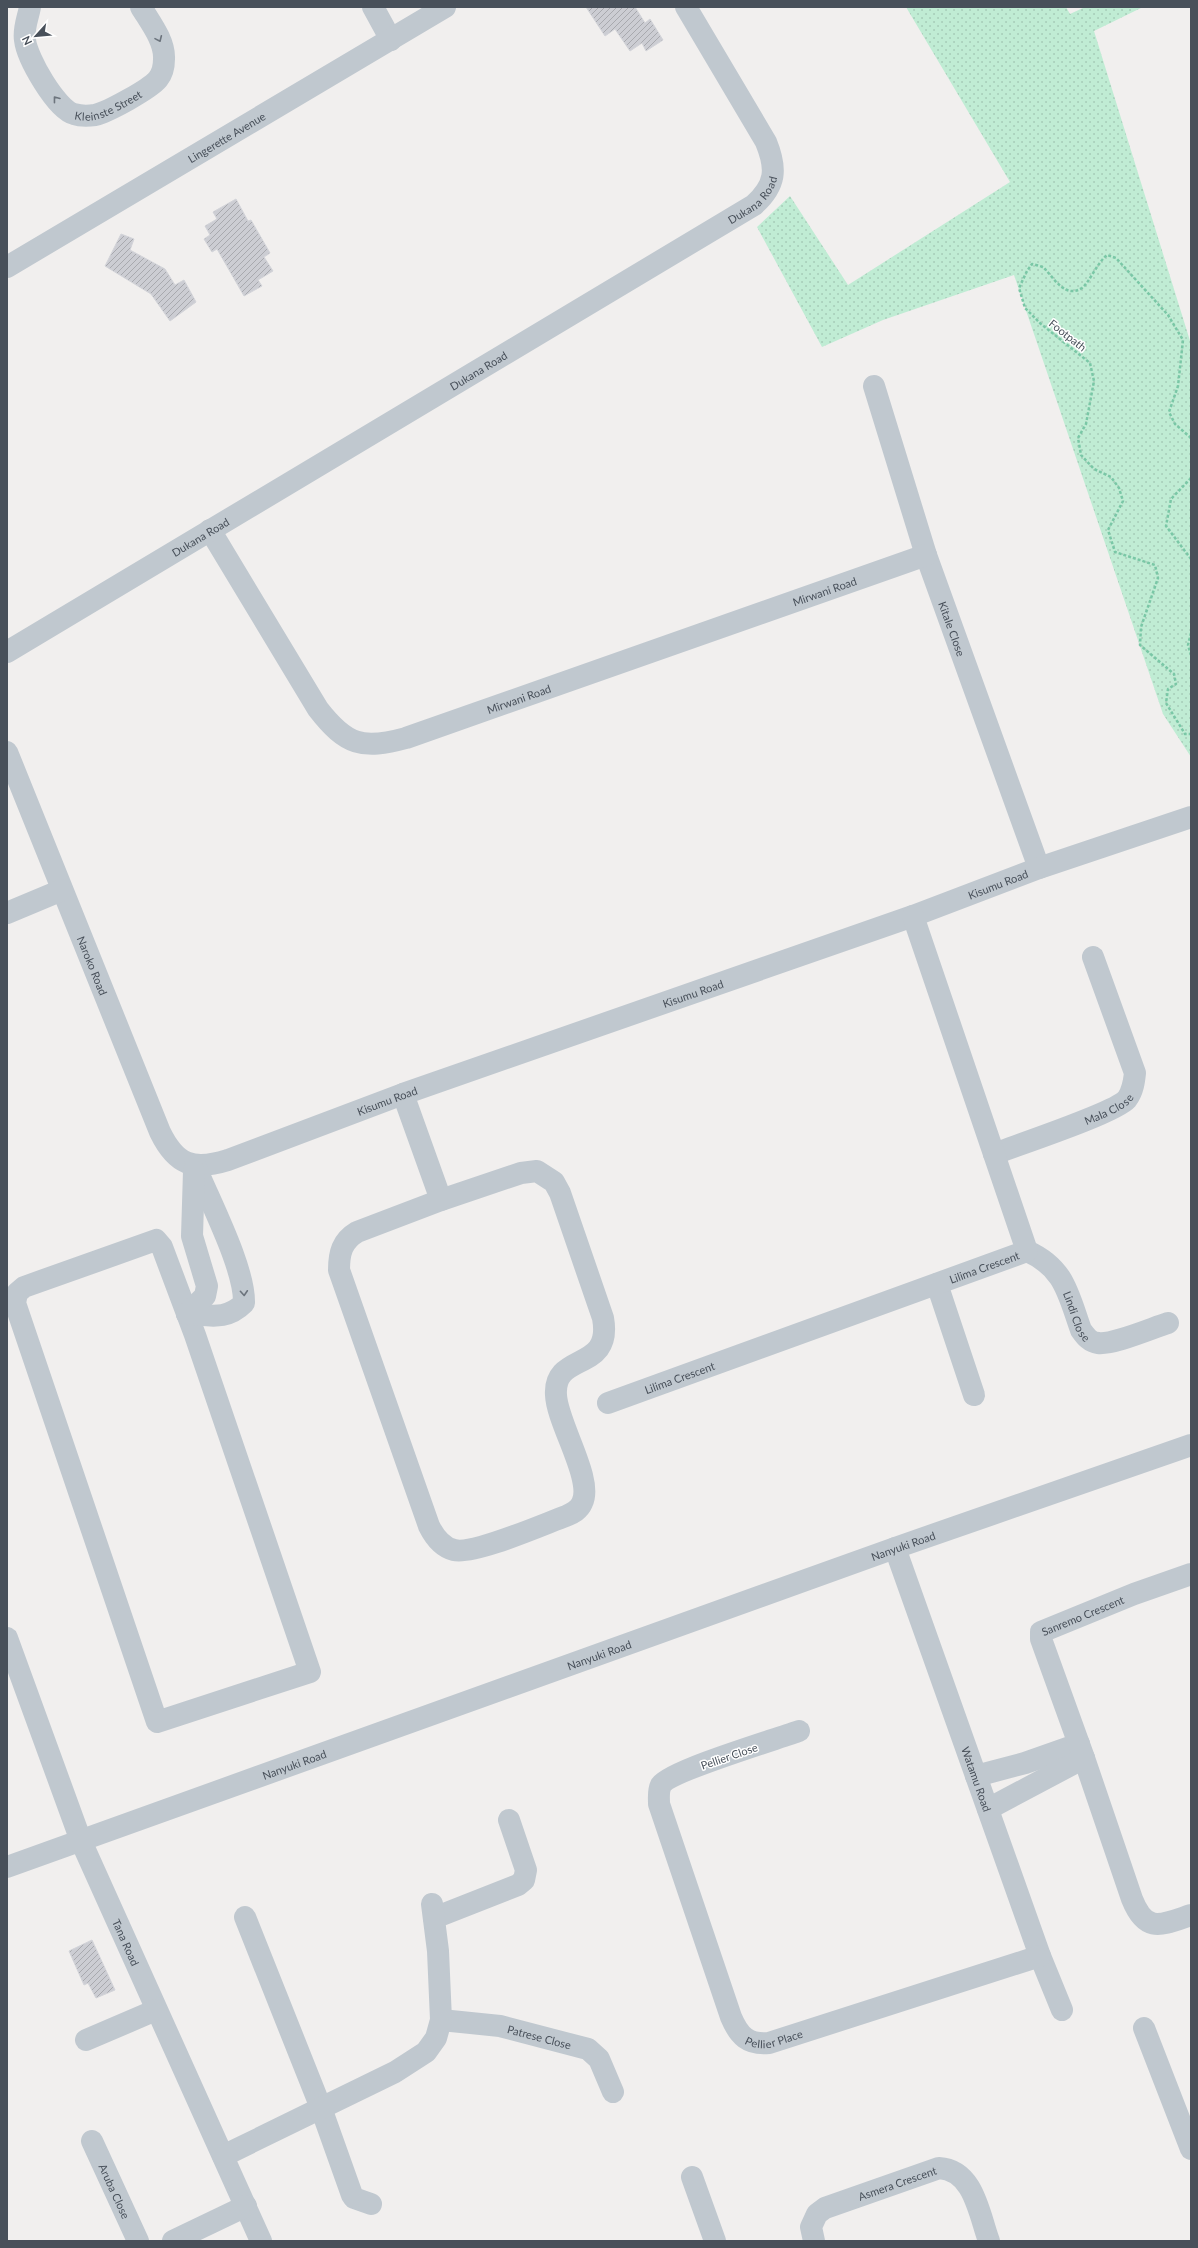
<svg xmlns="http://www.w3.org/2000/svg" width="1198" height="2248" font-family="Lato,sans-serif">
<defs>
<pattern id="park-dots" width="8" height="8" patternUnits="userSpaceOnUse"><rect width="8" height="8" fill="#c0ecd4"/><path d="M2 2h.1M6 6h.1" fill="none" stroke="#a6ccb8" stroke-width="1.8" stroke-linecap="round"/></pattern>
<pattern id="building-hatch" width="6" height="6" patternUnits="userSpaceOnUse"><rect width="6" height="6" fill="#cccdd3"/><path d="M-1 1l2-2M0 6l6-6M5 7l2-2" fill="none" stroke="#a8a9ae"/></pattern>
</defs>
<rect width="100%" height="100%" fill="#f1efee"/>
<path fill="url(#park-dots)" d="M906,7H1066L1070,14L1085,7H1143L1094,31L1191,344V757L1163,714L1014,275L883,320L822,347L757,227L790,196L848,285L1010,182Z"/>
<g fill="url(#building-hatch)" stroke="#d3d4d9">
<path d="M586,7H635L645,23L650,19L663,40L646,51L642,43L630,51L615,29L605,36Z"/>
<path d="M236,199L248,221L251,220L270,253L264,257L273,271L258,280L262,286L244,296L217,249L212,252L204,239L210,235L205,226L217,219L213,212Z"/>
<path d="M121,234L134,239L130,250L165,269L175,285L184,280L196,302L170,321L151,294L105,266Z"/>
<path d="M92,1940L115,1990L96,1998L88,1983L84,1985L69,1951Z"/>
</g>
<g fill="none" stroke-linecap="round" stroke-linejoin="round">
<g stroke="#7ac7a6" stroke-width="2.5" stroke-dasharray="3 2" stroke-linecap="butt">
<path d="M1191,438L1175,424L1169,412L1178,386L1183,340L1168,315L1116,258L1107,255C1097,263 1089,283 1082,288C1065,299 1054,278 1044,268C1041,266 1036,265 1032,264L1027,271L1019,288L1025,308L1041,324L1090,363L1094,381L1086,424L1078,438L1081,455L1094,469L1111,477L1119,488L1123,501L1108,530L1115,552L1155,565L1158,578L1141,627L1140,645L1174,674L1176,684L1168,689L1166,703L1185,734H1191"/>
<path d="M1191,478L1171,499L1166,526L1191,559"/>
<path d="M1191,633L1188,645L1191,655"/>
</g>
<g stroke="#c0c8cf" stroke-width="22">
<path id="s1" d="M30,7C28,18 23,29 25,40C27,58 56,109 74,114C80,116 88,116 95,115C108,112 150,89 158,79C162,74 164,66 164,59C165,41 150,22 141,7"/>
<path d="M373,7L391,40"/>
<path id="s2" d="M7,267L445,7"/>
<path id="s3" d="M874,386L926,555L1039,868"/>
<path id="s4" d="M210,530L318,709C346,745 362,750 406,738L926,555"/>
<path id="s5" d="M7,652L754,205C776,185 777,169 766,142L686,7"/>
<path id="s6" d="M7,752L160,1132C176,1165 193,1171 228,1160L403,1094L913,916L1039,868L1191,817"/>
<path d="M7,913L62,890"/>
<path d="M403,1094L441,1200"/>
<path id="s7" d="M994,1154C1017,1145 1115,1113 1127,1099C1133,1091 1134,1082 1135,1073L1093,957"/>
<path d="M537,1171L554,1182L560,1193L603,1318C613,1373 553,1351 556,1395C557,1423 594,1480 582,1503C579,1510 573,1513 566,1516C544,1524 474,1555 454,1550C442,1547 434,1536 429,1526L339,1270C339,1253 342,1241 357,1232L441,1200L521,1173Z"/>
<path d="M156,1240L162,1247L195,1335L310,1672L157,1722L15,1303L17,1293L24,1287Z"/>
<path id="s8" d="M1027,1251C1065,1268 1068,1294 1081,1330C1086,1337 1090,1342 1098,1343C1113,1345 1152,1328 1168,1323"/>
<path d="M937,1284L974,1395"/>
<path d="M187,1314C210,1315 226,1321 244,1303C245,1268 209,1200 195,1165"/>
<path d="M187,1314L205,1296L207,1286L192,1236L194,1171"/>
<path id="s9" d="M608,1403L1027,1251L913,916"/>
<path id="s10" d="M895,1548L1040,1956L1062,2010"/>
<path id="s11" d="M7,1638L81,1841L261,2241"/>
<path id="s12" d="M799,1731C777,1739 670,1771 661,1785C658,1791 659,1797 659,1804L731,2017C739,2036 748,2045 769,2043L1040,1956"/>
<path d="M1084,1758L1132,1899C1146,1934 1161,1925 1191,1915"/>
<path d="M976,1776L1025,1763L1079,1744"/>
<path id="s13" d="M988,1809L1084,1758L1041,1639V1632L1134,1594L1191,1574"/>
<path id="s14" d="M7,1867L895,1548L1191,1445"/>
<path d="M245,1917L321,2108L352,2195L354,2198L371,2204"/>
<path d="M434,1918L518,1885L524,1880L526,1870L509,1820"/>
<path id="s15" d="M441,2020L500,2026L588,2049L599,2059L613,2092"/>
<path d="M1144,2028L1191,2149"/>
<path d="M86,2040L156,2010"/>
<path id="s16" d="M92,2141L138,2241"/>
<path d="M223,2156L395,2072L426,2052L436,2038L441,2020L438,1951L432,1904"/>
<path d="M692,2177L715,2241"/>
<path d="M173,2241L246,2206"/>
<path id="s17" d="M814,2241L811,2227L817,2214L825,2208L939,2168C974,2170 979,2214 989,2241"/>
</g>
</g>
<defs><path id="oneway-chevron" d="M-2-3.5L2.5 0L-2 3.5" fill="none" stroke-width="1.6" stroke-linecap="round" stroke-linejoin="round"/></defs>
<g stroke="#6c747d">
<use href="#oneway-chevron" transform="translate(159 39) rotate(66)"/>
<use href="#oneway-chevron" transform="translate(56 99) rotate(-128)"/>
<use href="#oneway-chevron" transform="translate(244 1293) rotate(86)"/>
</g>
<g text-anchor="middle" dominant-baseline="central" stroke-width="3" stroke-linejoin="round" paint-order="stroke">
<g font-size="11" fill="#48505a" stroke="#fff">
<text stroke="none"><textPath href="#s1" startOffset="161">Kleinste Street</textPath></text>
<text stroke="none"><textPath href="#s2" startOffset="255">Lingerette Avenue</textPath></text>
<text stroke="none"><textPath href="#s5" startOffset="873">Dukana Road</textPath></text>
<text transform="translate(1068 335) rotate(38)">Footpath</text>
<text stroke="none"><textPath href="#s5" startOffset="549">Dukana Road</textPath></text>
<text stroke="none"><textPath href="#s5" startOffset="225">Dukana Road</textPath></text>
<text stroke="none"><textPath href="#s4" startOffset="754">Mirwani Road</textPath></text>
<text stroke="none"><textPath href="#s3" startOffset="255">Kitale Close</textPath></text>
<text stroke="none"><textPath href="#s4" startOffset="430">Mirwani Road</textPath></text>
<text stroke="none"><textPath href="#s6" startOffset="1311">Kisumu Road</textPath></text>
<text stroke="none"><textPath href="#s6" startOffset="230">Naroko Road</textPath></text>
<text stroke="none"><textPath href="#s6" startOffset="987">Kisumu Road</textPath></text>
<text stroke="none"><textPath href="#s6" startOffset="663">Kisumu Road</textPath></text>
<text stroke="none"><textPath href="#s7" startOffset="123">Mala Close</textPath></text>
<text stroke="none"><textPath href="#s9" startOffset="400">Lilima Crescent</textPath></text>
<text stroke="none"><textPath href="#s8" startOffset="85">Lindi Close</textPath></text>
<text stroke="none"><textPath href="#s9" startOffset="76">Lilima Crescent</textPath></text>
<text stroke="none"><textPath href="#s14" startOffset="952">Nanyuki Road</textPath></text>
<text stroke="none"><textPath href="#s13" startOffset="287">Sanremo Crescent</textPath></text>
<text stroke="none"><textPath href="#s14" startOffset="629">Nanyuki Road</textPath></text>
<text transform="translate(729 1756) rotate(-19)">Pellier Close</text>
<text stroke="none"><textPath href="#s14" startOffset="305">Nanyuki Road</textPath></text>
<text stroke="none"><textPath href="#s10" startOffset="245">Watamu Road</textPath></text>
<text stroke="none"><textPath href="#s11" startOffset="327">Tana Road</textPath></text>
<text stroke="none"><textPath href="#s12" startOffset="449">Pellier Place</textPath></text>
<text stroke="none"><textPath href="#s15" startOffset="100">Patrese Close</textPath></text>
<text stroke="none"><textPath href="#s17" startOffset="115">Asmera Crescent</textPath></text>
<text stroke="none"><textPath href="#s16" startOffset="55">Aruba Close</textPath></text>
</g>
</g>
<rect width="1198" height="2248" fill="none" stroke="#48505a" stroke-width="16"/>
<g transform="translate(36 36) rotate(243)" stroke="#ffffff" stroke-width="3" paint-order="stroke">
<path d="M0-3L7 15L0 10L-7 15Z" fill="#48505a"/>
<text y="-6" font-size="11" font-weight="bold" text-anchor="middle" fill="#48505a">N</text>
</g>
</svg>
